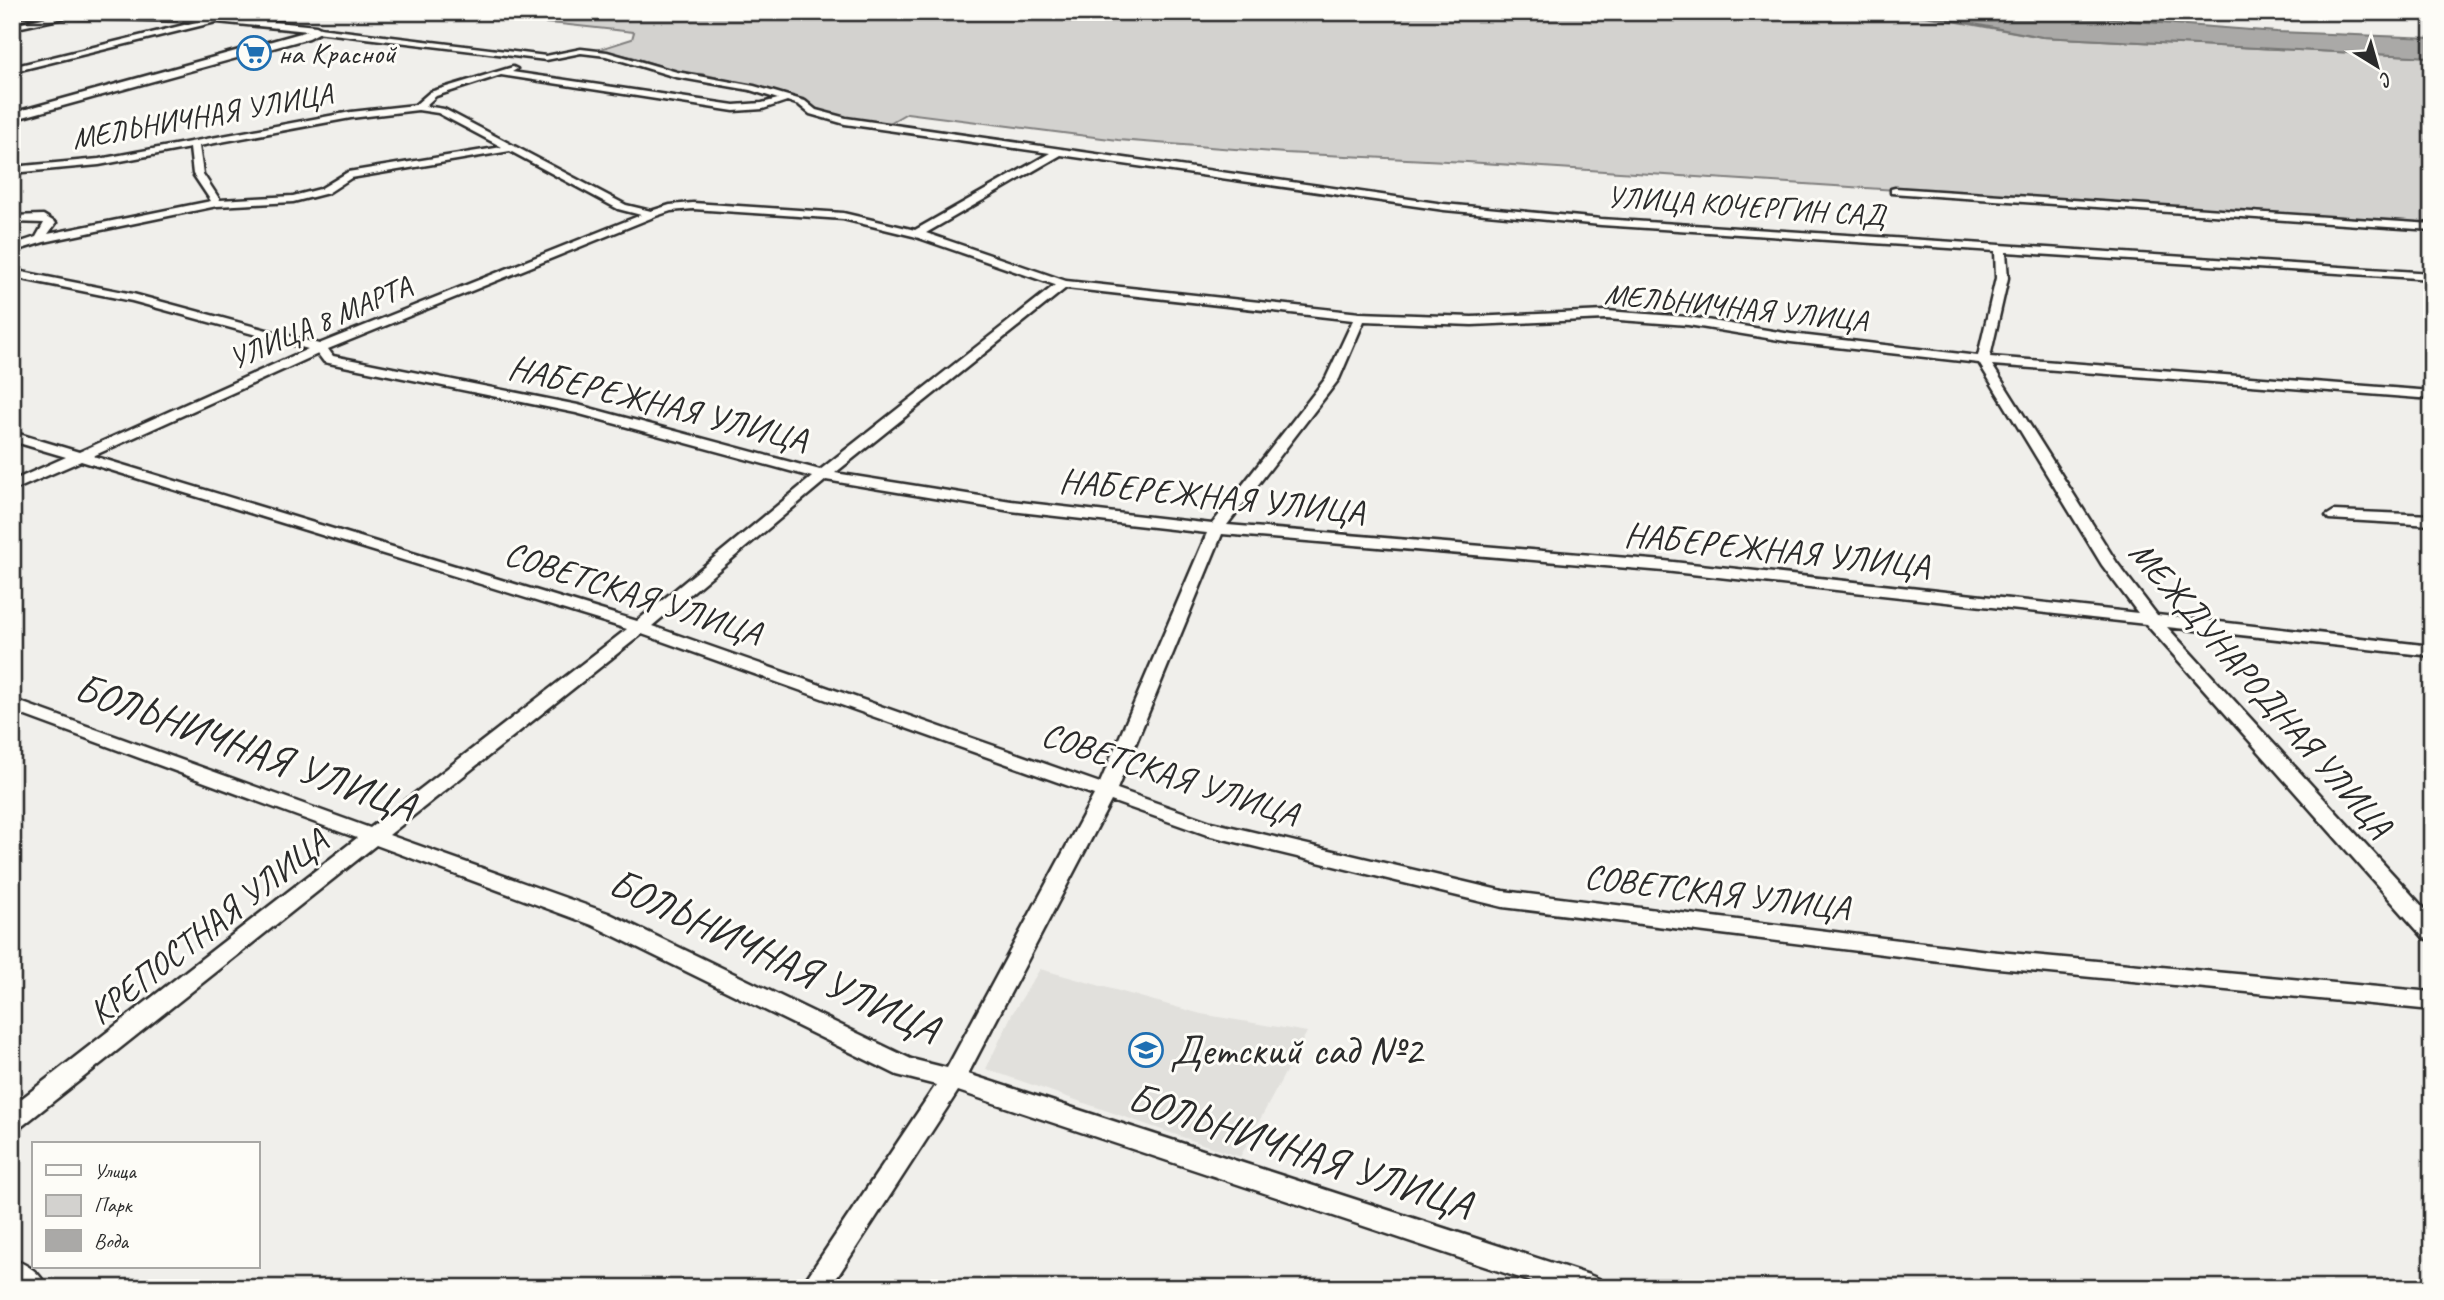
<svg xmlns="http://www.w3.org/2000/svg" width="2444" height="1300" font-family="Caveat,sans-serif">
<rect width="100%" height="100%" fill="#f0efeb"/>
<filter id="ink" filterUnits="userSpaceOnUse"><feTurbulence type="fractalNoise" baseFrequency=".0143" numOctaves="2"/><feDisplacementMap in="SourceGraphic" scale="14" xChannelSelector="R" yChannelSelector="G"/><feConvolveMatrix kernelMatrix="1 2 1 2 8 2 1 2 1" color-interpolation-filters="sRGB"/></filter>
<g filter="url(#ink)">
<path fill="#e1e0dc" d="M1040,969L1201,1014L1307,1032L1240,1157L986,1069L1012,1014Z"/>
<path fill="#d3d2cf" stroke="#7f7e7d" stroke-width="2" d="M383,12H1902L2042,37L2432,57V225L1467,162L1285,153L1118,140L907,113L886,125L835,117L785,94L702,74L683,73L632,57L597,50L632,39L634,32L560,24Z"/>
<g fill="#aaa9a7" stroke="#777775" stroke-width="2">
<path d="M1911,12H2070L2134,21L2277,32L2432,38V57L2042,37Z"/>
<path d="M2305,12L2432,14V21Z"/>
</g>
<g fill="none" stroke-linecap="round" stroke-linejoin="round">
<g stroke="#2b2b2b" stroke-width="5">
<g id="minor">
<path d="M65,13L68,17L12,29V25Z"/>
<path d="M217,17L220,21L12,72V67Z"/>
<path d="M319,28L546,56L581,49L607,52L677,72L754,86L805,101L816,110L846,118L1444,204L1601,219L2432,273V279L2006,252L2008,278L1990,357L2432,391V399L1992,365L2117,563L2157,615L2432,646V656L2167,627L2432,917V940L2424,938L2146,624L1664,571L1222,534L1117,789L1211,822L1503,891L1988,951L2432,992V1010L1988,967L1503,907L1207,835L1111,801L968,1074L1589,1275L1599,1279L1603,1288H1550L958,1091L830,1288H800L936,1085L897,1075L592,925L376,845L21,1127L12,1130V1106L357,838L12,711V699L370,828L627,629L81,461L12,491V481L66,457L12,441V432L79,452L308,349L132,301L12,277V270L133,294L319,344L641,215L618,209L510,151L351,178L328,193L293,202L217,206L44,242L12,252V245L36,237L44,223L12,222V216L43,215L56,223L48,234L211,201L193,174L190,148L99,165L12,173V167L99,159L351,112L415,105L430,92L513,67L517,69L512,72L734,105L762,103L778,99L750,90L676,77L606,56L581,53L546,60L316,32ZM501,75L734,111L763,109L787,101L799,105L810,114L845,124L1050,153L915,230L843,213L693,203L670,205L651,211L626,205L444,109L425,106L436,96ZM418,110L438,113L502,147L348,172L320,189L293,196L220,200L203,174L199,146L351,118ZM1061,155L1444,210L1601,225L1995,251L1996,278L1978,356L1791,334L1688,317L1606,311L1472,317L1360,313L1066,281L926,233ZM693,209L843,219L913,236L1055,285L820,470L578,405L333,356L328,349L656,216L671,211ZM1066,288L1353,320L1326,378L1212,524L1011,501L835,473ZM1606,319L1688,325L1791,342L1979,363L2102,565L2138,613L1664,561L1227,525L1339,379L1364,321L1472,325ZM318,354L324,362L576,413L812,477L637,621L93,456ZM826,480L1011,511L1207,533L1100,783L652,626ZM642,634L1094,795L947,1068L911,1059L608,913L389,835Z"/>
<path d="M1895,188L2432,224V230L1891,193V189Z"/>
<path d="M2334,511L2432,515V525L2329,519L2326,516Z"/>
</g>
</g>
<g stroke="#2b2b2b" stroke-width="5">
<g id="tertiary">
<path d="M12,12L217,16L316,26L324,30L309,38L12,120V113L308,31L217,22L12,16Z"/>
<path d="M12,1259C28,1265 40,1272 47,1288H12Z"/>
</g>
</g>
<use href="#minor" fill="#fdfcf7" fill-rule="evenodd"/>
<use href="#tertiary" fill="#fdfcf7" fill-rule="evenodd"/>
</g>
</g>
<defs>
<g id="supermarket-ring" transform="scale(1.75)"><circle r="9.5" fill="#fdfcf7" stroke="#1f6fb2" stroke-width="1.5"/><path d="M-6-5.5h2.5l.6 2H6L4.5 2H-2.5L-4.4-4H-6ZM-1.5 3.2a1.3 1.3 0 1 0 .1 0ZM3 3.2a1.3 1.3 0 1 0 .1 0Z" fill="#1f6fb2"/></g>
<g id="school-ring" transform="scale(1.75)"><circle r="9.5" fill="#fdfcf7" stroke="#1f6fb2" stroke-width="1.5"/><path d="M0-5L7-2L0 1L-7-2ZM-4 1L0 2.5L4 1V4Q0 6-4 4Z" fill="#1f6fb2"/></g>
</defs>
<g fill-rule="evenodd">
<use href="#supermarket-ring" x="254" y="53"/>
<use href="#school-ring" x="1146" y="1050"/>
</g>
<g text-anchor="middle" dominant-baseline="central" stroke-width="6" stroke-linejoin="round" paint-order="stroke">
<g font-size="30" fill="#2b2b2b" stroke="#fdfcf7" text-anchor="start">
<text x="278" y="53">на Красной</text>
</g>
<g font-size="30" fill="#2b2b2b" stroke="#fdfcf7">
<text transform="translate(202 116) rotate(-10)">МЕЛЬНИЧНАЯ УЛИЦА</text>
<text transform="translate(1746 206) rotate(4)">УЛИЦА КОЧЕРГИН САД</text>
<text transform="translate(1736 307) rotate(6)">МЕЛЬНИЧНАЯ УЛИЦА</text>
<text transform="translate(320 322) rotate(-23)">УЛИЦА 8 МАРТА</text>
</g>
<g font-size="35" fill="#2b2b2b" stroke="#fdfcf7">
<text transform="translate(658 403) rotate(14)">НАБЕРЕЖНАЯ УЛИЦА</text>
<text transform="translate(1212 496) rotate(6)">НАБЕРЕЖНАЯ УЛИЦА</text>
<text transform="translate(1777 550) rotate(6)">НАБЕРЕЖНАЯ УЛИЦА</text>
<text transform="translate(633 593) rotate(18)">СОВЕТСКАЯ УЛИЦА</text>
<text transform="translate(2261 689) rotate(49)">МЕЖДУНАРОДНАЯ УЛИЦА</text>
<text transform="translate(1170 774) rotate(18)">СОВЕТСКАЯ УЛИЦА</text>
<text transform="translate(1717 892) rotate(7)">СОВЕТСКАЯ УЛИЦА</text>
<text transform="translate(208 927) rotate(-38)">КРЕПОСТНАЯ УЛИЦА</text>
</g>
<g font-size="42" fill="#2b2b2b" stroke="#fdfcf7">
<text transform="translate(245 747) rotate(20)">БОЛЬНИЧНАЯ УЛИЦА</text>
<text transform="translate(774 956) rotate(25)">БОЛЬНИЧНАЯ УЛИЦА</text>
<text transform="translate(1300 1151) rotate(18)">БОЛЬНИЧНАЯ УЛИЦА</text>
</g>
<g font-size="42" fill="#2b2b2b" stroke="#fdfcf7" text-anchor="start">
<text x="1170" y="1050">Детский сад №2</text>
</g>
</g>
<rect width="2444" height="1300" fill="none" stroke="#fdfcf7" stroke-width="42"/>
<rect x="21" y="21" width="2402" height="1258" fill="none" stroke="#2b2b2b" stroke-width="2.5" filter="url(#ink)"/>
<rect x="32" y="1142" width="228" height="126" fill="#fdfcf7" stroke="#a9a8a5" stroke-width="2"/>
<rect x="46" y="1165" width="35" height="10" fill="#fdfcf7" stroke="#a9a8a5" stroke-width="2"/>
<text x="94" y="1178" font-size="21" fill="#2b2b2b">Улица</text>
<rect x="46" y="1195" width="35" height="21" fill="#d3d2cf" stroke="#a9a8a5" stroke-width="2"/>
<text x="94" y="1212" font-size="21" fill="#2b2b2b">Парк</text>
<rect x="46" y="1230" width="35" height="21" fill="#aaa9a7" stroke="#a9a8a5" stroke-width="2"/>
<text x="94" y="1248" font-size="21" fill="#2b2b2b">Вода</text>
<g transform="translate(2377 66) rotate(143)" stroke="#fdfcf7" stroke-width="5" paint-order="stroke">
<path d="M0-5L12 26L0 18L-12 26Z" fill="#2b2b2b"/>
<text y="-10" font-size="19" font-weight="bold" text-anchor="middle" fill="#2b2b2b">С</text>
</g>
</svg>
